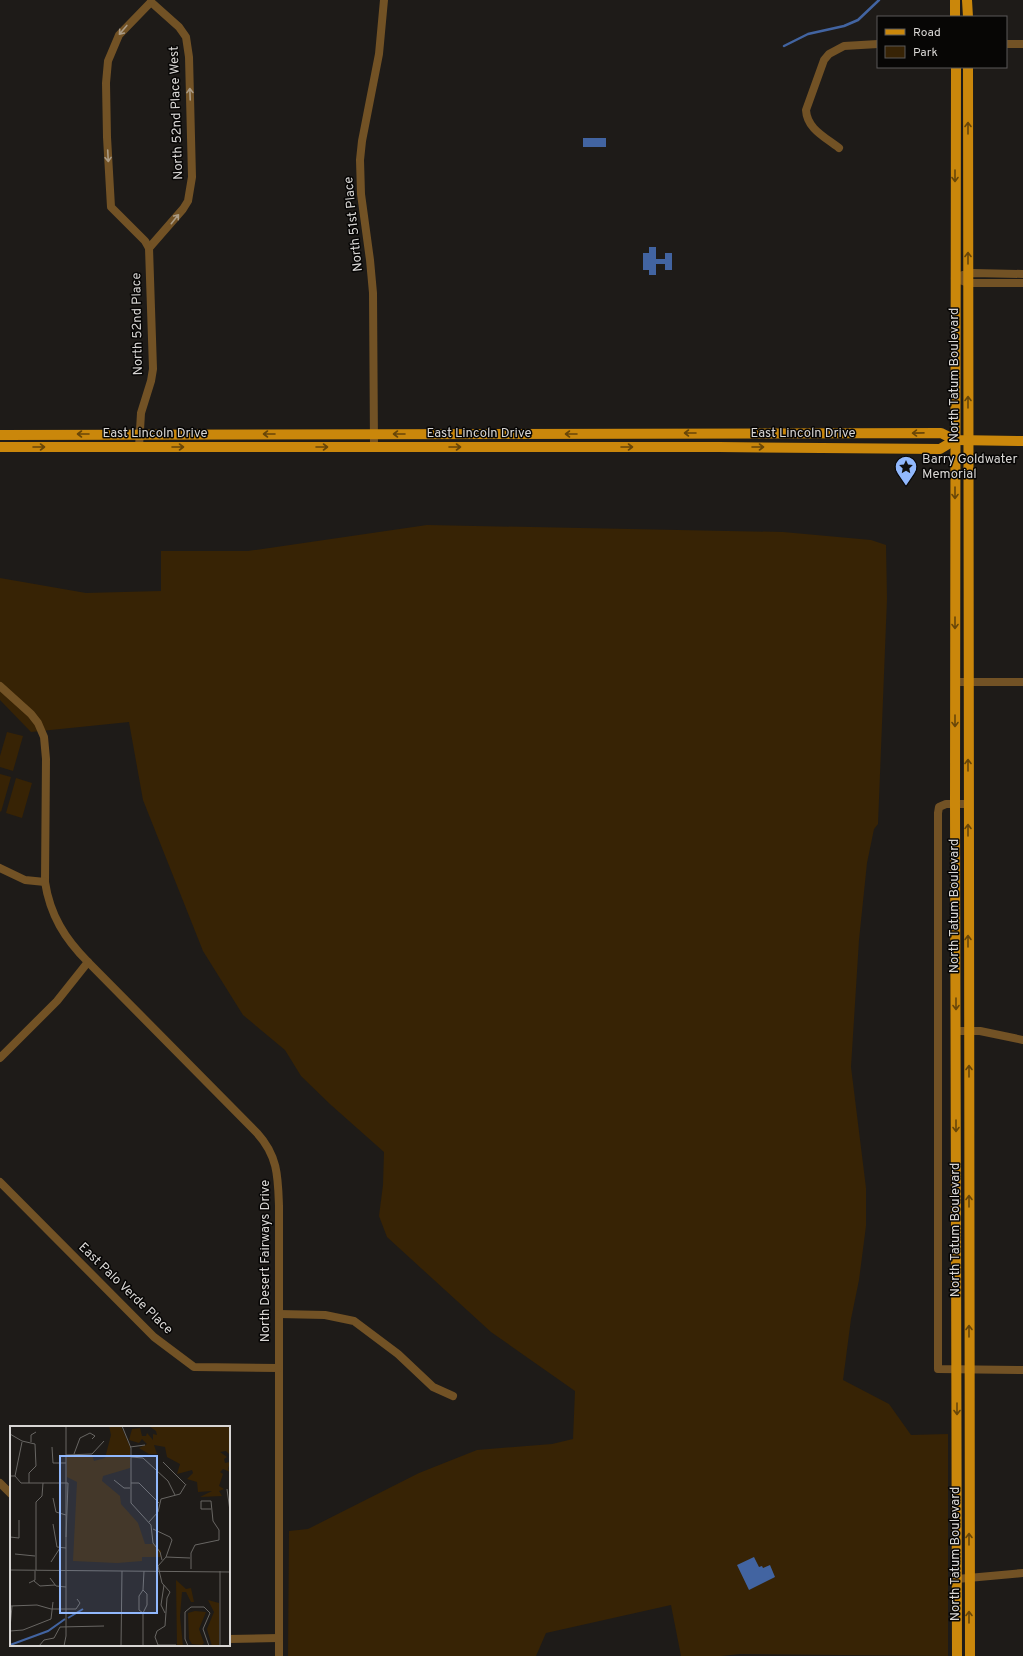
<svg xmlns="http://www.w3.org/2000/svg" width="1023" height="1656" font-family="Overpass,sans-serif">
<rect width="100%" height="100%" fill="#1e1b18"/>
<g fill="#372305">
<path d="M427,525L783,532L871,540L886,545L887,599L878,824L874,829L867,863L859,940L851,1067L866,1188V1226L859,1280L851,1319L843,1380L889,1404L911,1435L948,1434V1656L740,1654L721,1656H681L671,1605L546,1633L536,1656H288L289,1531L308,1529L419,1473L477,1450L552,1444L573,1439L575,1391L491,1332L387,1237L379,1216L383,1185L384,1152L331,1105L301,1076L285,1050L243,1015L203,951L143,800L129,722L31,732L0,700V578L86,593L161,591V551H248Z"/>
<path d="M7,732L23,736L13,771L0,767V756Z"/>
<path d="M0,774L11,777L1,812L0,811Z"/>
<path d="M16,778L32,783L22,818L6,813Z"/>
</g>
<g fill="#4264a1">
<rect x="583" y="138" width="23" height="9"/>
<path d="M649,247H656V259H665V253H672V270H665V264H656V275H649V270H643V253H649Z"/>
<path d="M754,1557L759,1567L762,1566L763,1568L770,1565L775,1577L749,1590L737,1565Z"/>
</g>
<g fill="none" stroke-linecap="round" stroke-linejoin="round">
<path stroke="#4264a1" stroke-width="2.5" d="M784,46L808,34L844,26L858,20L879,0"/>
<g stroke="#725225" stroke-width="8">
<path d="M1006,44H1023"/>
<path d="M839,148C825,137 807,129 806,110L824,60L829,54L844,46L878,44"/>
<path d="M149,248L183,209L188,201L192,177L189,57L186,37L179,27L151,2"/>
<path d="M963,275L974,273L1023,274"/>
<path d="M955,278L968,283H1023"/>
<path d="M139,447L141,413L151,381L153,369L149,248L145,241L111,207L107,137L106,83L108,61L119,35L151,2"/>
<path d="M374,447L373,293L370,260L361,194L360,160L362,141L379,54L384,0"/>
<path d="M955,682H1023"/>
<path d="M0,686L31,714L38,723L44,737L46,759L45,882C50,915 65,939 88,962L257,1133C278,1156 278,1177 279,1206V1656"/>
<path d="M968,804H946L939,807L938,813V1369L1023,1370"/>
<path d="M0,868L25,880L45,882"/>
<path d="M956,1031H980L1023,1040"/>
<path d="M0,1058L57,1001L88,962"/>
<path d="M0,1182L154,1337L194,1367L278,1368"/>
<path d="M279,1314L325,1315L354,1321L398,1354L433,1387L453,1396"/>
<path d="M0,1483L11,1494"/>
<path d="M957,1579L1023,1573"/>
<path d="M229,1639L279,1638"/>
</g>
<g stroke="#ca870b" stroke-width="10">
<path d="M955,0V17"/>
<path d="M967,0L968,17"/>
<path d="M956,67L955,804L957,1656"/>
<path d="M968,67L970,1656"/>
<path d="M0,435L941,433L955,440L1023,441"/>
<path d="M0,447H719L940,449L955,440"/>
</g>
</g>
<defs><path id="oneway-shaft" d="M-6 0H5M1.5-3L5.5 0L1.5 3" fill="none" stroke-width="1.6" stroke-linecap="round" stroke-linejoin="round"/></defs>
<g stroke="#aa9b85">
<use href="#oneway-shaft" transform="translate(123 30) rotate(130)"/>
<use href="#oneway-shaft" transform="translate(190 94) rotate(-92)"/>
<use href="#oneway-shaft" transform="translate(108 156) rotate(87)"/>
<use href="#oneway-shaft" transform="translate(175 219) rotate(-51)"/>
</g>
<g stroke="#684608">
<use href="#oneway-shaft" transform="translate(968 128) rotate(-90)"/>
<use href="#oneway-shaft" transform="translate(955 176) rotate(90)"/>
<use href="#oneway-shaft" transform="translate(968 258) rotate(-90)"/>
<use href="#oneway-shaft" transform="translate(968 402) rotate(-90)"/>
<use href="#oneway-shaft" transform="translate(690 433) rotate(-180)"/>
<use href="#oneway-shaft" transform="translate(918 433) rotate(179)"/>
<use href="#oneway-shaft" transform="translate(83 434) rotate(-180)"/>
<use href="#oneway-shaft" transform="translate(269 434) rotate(-180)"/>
<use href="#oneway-shaft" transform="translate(399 434) rotate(180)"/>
<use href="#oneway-shaft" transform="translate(571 434) rotate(180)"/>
<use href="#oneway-shaft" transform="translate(39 447)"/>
<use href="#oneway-shaft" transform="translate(178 447)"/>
<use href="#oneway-shaft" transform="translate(322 447)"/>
<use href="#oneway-shaft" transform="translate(455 447)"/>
<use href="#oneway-shaft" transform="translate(627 447)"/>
<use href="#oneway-shaft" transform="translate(758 447)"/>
<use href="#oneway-shaft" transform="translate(955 493) rotate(90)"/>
<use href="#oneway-shaft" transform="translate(955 623) rotate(90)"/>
<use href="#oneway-shaft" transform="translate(955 721) rotate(90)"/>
<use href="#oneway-shaft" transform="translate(968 765) rotate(-90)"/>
<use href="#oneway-shaft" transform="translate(968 830) rotate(-90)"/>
<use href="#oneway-shaft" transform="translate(968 941) rotate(-90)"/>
<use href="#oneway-shaft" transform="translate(956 1004) rotate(90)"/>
<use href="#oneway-shaft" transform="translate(969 1071) rotate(-90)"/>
<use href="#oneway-shaft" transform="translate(956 1126) rotate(90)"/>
<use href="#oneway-shaft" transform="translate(969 1201) rotate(-90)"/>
<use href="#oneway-shaft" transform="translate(969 1331) rotate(-90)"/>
<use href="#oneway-shaft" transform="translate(957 1409) rotate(90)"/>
<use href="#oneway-shaft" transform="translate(969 1539) rotate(-90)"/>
<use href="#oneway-shaft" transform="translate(969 1617) rotate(-90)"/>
</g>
<defs>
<g id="sight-pin" transform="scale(1.15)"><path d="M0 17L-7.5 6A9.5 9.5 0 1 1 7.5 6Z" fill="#91b8fd" stroke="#070605"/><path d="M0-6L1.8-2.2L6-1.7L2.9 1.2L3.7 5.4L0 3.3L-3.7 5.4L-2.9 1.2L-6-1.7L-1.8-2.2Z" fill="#111"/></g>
</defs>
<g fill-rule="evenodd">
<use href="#sight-pin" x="906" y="467"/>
</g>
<g text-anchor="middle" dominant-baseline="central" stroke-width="3" stroke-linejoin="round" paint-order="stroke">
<g font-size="13" fill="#d8d6d4" stroke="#070605">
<text transform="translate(177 113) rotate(-92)">North 52nd Place West</text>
<text transform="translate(354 224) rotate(-96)">North 51st Place</text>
<text transform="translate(138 324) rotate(-91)">North 52nd Place</text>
<text transform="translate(955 375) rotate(-90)">North Tatum Boulevard</text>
<text x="155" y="434">East Lincoln Drive</text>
<text x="479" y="434">East Lincoln Drive</text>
<text x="803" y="434">East Lincoln Drive</text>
<text transform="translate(955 906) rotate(-90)">North Tatum Boulevard</text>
<text transform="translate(956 1230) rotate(-90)">North Tatum Boulevard</text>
<text transform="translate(266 1261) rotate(-90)">North Desert Fairways Drive</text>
<text transform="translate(125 1289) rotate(44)">East Palo Verde Place</text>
<text transform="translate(956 1554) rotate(-90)">North Tatum Boulevard</text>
</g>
<g font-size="13" fill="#d8d6d4" stroke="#070605" text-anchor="start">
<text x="922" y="460">Barry Goldwater<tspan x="922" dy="15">Memorial</tspan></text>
</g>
</g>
<g transform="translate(10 1426)">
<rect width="220" height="220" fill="#1e1b18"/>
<path d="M99,0H111L120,21V42L93,50L92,55L110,70L111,78L128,97L135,118H144L151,125V131H132V135L107,137L63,135L67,56L57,51V30L82,29L84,35L95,32L101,9ZM139,0H220V29L216,25L210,26L217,31L214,33L215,37L220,36L218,43L220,46L213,43L210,46L213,48L209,60L214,63L209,65L212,70L190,71L202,65L188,66L187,56L177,53L183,47L182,44L167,48L170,38L157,31L155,21L144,19L147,28H139L129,22L137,18L132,13L129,17L119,14L122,3L130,2L132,10H136L137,7L143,14V8L147,9L146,5ZM166,154L176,163L181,162L184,176H181L176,166H172L170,190L173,220H167ZM198,174L209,177V220H202L197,203L204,186ZM185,185L196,186L189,203L194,217L192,219L182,218L179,213L178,187Z" fill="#372305"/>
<path fill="none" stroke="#4264a1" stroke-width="2" d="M58,192L73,183M0,219L38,205L55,193"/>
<path fill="none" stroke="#686663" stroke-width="1" d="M112,0L121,22V77L141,99L143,117L150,126L152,134M0,8L12,15L25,18L26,40L19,47V57M21,16V9L26,6M42,21L43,37H56M120,21L135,19M64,28L70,12L80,7L85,10L82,13M56,29L82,28L94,15M121,31L133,32L158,55L165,69M153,36L175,58M0,50H5L11,57H58L56,111M5,50L12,16M104,54L114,62H120M121,57H129L149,77M217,63L220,85M43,72L46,86L56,89M139,96L148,86L151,73L170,68L176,58M43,98L47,121L56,122M143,103L160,111L162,114M0,111L9,112V94M162,114L156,131L148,140L152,157L160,166L157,172L155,200L147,205L145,211L148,219H166M5,128L25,130M156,131L180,132M41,136L50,122M181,143V127L185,119L209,114V104L203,95L201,75H191V83H201M0,144L220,146M26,144V76L32,70L33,57M210,145V220M40,152L46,160L56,161M24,155L30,160L45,159M19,157L25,154V145M154,159L151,179L155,187M133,164L134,145M0,180L27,179L41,183H66L70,177L67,173M133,187V220M133,187L129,184V170L133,164M133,187L137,179V168L133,164M0,202L2,180M0,205L13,204L41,193L43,176M29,220L34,214L44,212L50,201L94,200M54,220L56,210V0M111,220L112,145M178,220L175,213V186L181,181H194L200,187L193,203L199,220"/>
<path fill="#91b8fd" fill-opacity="0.15" stroke="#91b8fd" stroke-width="2" d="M50,30H147V187H50Z"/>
<rect width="220" height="220" fill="none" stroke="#d8d6d4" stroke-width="2"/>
</g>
<rect x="877" y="16" width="130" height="52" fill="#070605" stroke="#5b5958"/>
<rect x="885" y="29" width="20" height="6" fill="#ca870b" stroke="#5b5958"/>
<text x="913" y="36" font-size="12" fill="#d8d6d4">Road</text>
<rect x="885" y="46" width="20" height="12" fill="#372305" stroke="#5b5958"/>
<text x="913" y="56" font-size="12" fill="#d8d6d4">Park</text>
</svg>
